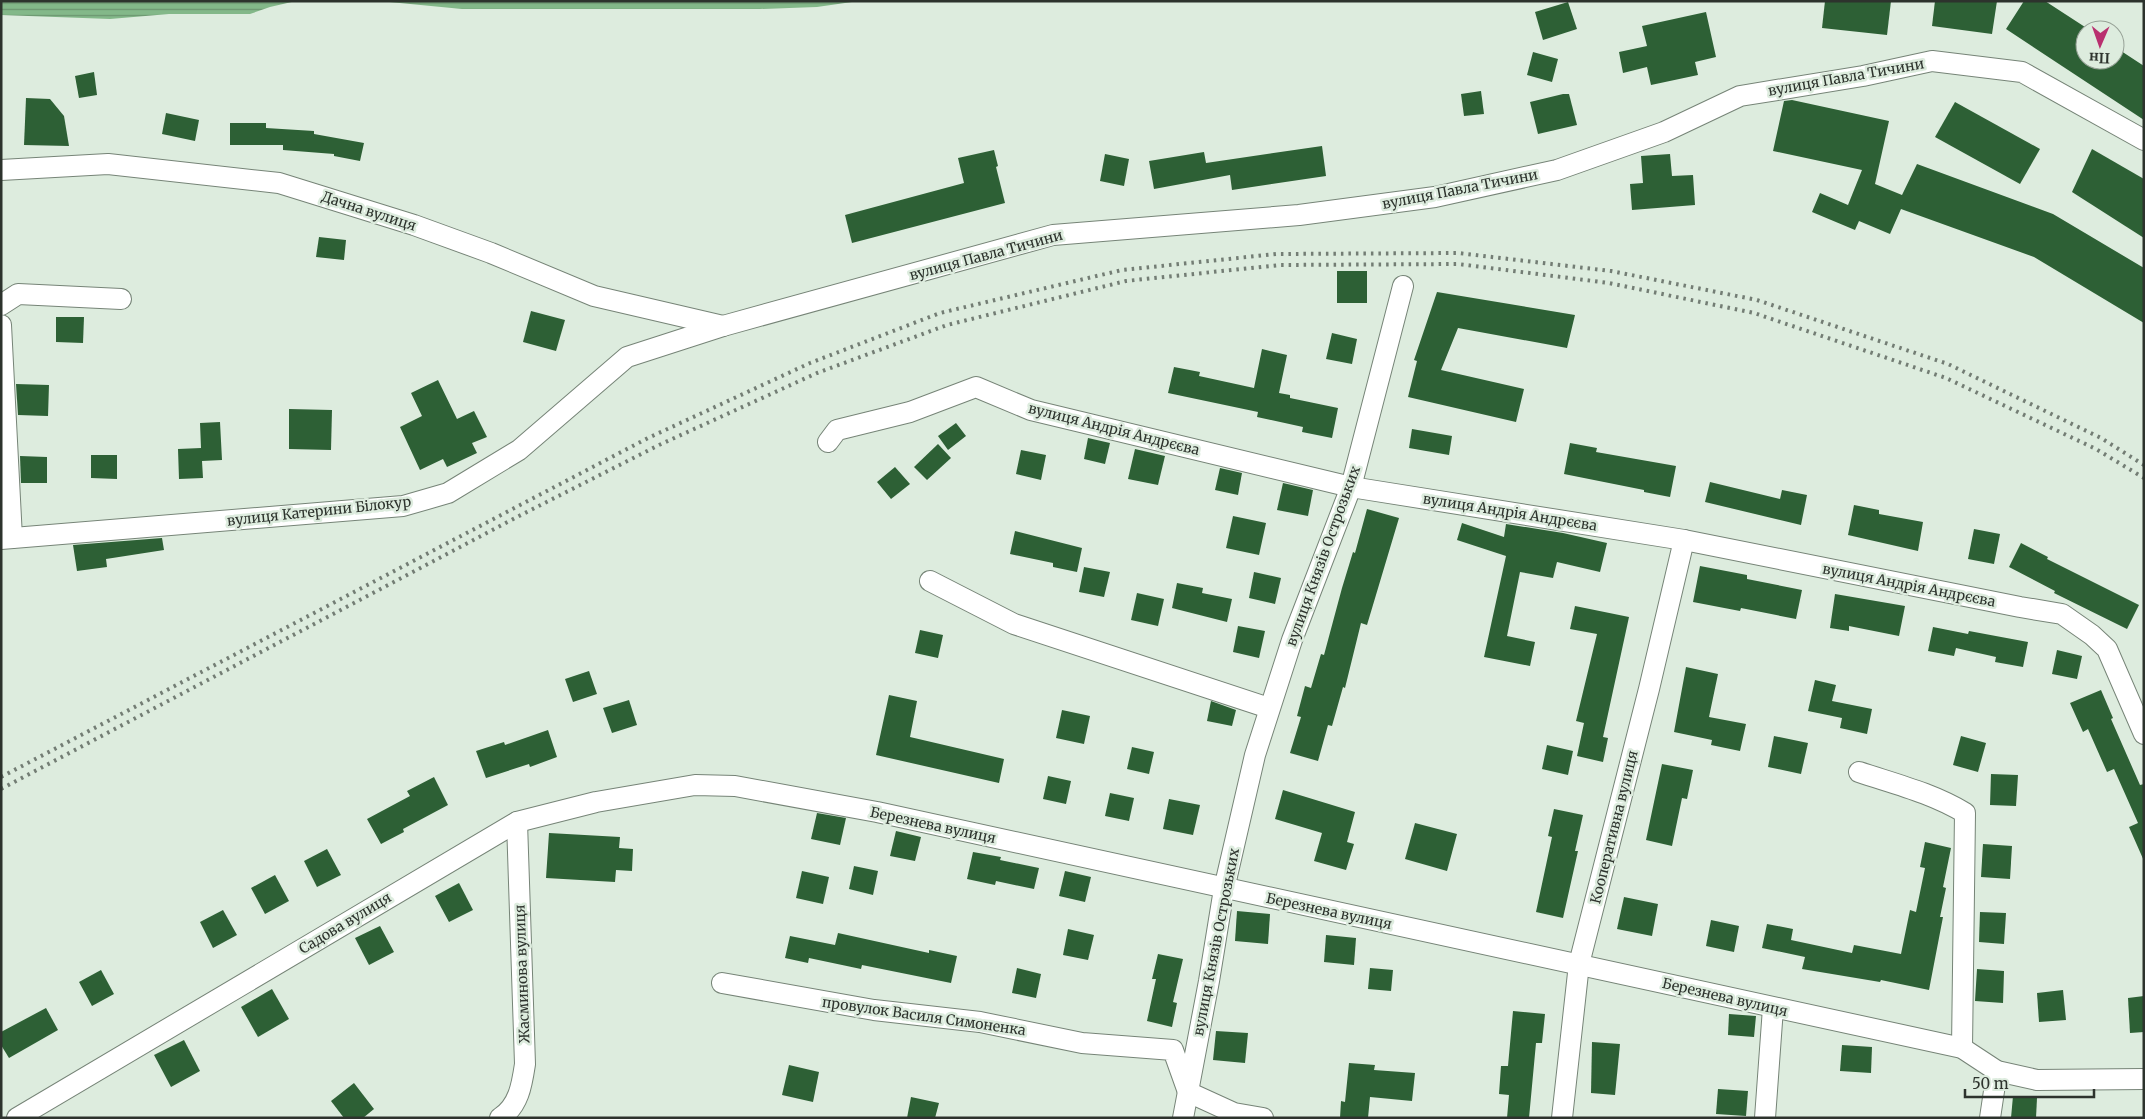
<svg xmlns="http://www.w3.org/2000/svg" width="2145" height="1119" font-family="Merriweather,serif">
<defs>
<pattern id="water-rules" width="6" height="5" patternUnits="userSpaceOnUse" patternTransform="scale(1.25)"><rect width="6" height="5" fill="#83b889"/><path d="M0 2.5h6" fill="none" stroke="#6c9670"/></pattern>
</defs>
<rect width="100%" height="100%" fill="#ddecde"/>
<g fill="url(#water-rules)">
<path d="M1,1H296L270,7L250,14H169L110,19L1,15Z"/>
<path d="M379,1H859L817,7L760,9H462Z"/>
</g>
<g fill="#2d6035">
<path d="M1825,1H1891L1887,35L1822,28Z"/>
<path d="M1935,1H1997L1992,34L1932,26Z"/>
<path d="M2024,1H2045L2085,27V60H2115V47L2144,66V120L2006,29Z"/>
<path d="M1568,2L1577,29L1543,40L1535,12Z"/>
<path d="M1706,12L1716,57L1695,62L1698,75L1651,85L1647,67L1623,73L1619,52L1647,46L1642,26Z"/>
<path d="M1533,52L1558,59L1552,82L1527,75Z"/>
<path d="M94,72L97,95L79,98L75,76Z"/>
<path d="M1481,91L1484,114L1464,116L1461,94Z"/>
<path d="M1563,94H1569L1577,125L1538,134L1530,102Z"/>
<path d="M26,98L50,99L64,116L69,146L24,145Z"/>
<path d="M1792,100L1889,121L1875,184L1902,195L1917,164L2053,214L2144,268V323L2034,257L1901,209L1890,234L1859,221L1855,230L1812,212L1820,193L1848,205L1862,170L1773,151L1784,101Z"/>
<path d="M1955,102L2040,149L2020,184L1935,137Z"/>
<path d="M166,113L199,120L195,141L162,134Z"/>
<path d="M230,123H266V128L314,131V134L364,143L360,161L334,156V154L283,150V145H230Z"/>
<path d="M1322,146L1326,176L1232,190L1230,175L1154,189L1149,161L1204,152L1206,163Z"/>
<path d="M2092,149L2144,179V238L2072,192Z"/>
<path d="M994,150L998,166L996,167L1005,203L852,243L845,215L964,183L958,158Z"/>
<path d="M1105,154L1129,159L1124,186L1100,181Z"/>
<path d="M1670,154L1672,176L1693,175L1695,205L1632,210L1630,184L1643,183L1641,156Z"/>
<path d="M319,237L346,240L344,260L316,257Z"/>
<rect x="1337" y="271" width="30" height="32"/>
<path d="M1437,292L1575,315L1567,348L1458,328L1441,370L1524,389L1516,422L1408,397L1417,361L1414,360Z"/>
<path d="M531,311L565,320L556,351L523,342Z"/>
<path d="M56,317H84L83,343L56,342Z"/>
<path d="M1332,333L1357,339L1352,364L1326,359Z"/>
<path d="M1262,349L1287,355L1279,393L1290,395V398L1338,408L1332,438L1302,432L1303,427L1257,417L1258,412L1168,393L1174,367L1200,372L1199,376L1254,388Z"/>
<path d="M438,380L457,419L474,411L487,437L472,443L477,453L447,467L443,459L420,470L400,427L422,416L411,393Z"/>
<path d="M16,384L49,385L48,416L18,415Z"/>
<path d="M289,409L332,410L331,450L289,449Z"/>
<path d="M220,422L222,460L202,461L203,478L179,479L178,449L201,448L200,423Z"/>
<path d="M956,423L966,436L948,450L938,436Z"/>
<path d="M1412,429L1452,436L1449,455L1409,448Z"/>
<path d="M1088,438L1110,443L1105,464L1084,459Z"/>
<path d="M1570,443L1597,448L1596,452L1676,466L1670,497L1644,492V490L1564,474Z"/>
<path d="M938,444L951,458L927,480L914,467Z"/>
<path d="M1135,449L1165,456L1158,485L1128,479Z"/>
<path d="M1021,450L1046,455L1041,480L1016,474Z"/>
<path d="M91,455H117V479L91,478Z"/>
<path d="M20,456L47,457V483H21Z"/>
<path d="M895,467L910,484L891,499L877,482Z"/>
<path d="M1220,468L1242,473L1238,495L1215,490Z"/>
<path d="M1710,482L1780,499L1782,490L1807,495L1801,525L1705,502Z"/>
<path d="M1283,483L1313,490L1308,516L1277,510Z"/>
<path d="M1854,505L1879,510V514L1923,522L1918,551L1848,535Z"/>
<path d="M1367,509L1399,518L1367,625L1361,623L1345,688L1343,687L1332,726L1328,725L1318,761L1290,753L1301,717L1297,716L1305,686L1311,688L1321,654L1324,655L1342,588L1353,552L1355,553Z"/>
<path d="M1233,516L1266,523L1259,555L1226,548Z"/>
<path d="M1462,523L1504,537L1506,524L1563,533L1607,543L1600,572L1557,562L1553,578L1520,572L1507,636L1535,642L1530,666L1484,657L1506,556L1457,540Z"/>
<path d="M1974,529L2000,534L1994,564L1968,559Z"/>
<path d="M1015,531L1082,548L1077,572L1053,567V563L1010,554Z"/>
<path d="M162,538L164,550L106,559L107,567L77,571L73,545Z"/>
<path d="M2021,543L2048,557L2047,559L2139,605L2127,629L2054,593L2055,591L2009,567Z"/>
<path d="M1700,566L1747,575V579L1802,590L1796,619L1741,608L1740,611L1693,602Z"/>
<path d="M1084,567L1110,572L1104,597L1079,592Z"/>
<path d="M1254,572L1281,578L1275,604L1249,598Z"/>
<path d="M1177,583L1203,588L1202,593L1232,599L1227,622L1172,608Z"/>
<path d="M1137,593L1164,599L1158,626L1131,620Z"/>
<path d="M1835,594L1905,606L1899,636L1849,626V631L1830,628Z"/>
<path d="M1575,606L1629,617L1603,737L1608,738L1603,762L1577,756L1584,723L1576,721L1597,634L1570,629Z"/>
<path d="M1238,626L1265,631L1259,658L1233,652Z"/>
<path d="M1933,627L1968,634L1969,631L2028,642L2023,667L1995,662L1996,657L1956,648L1954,656L1928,651Z"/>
<path d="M920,630L943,635L938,658L915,653Z"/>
<path d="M2057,650L2082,656L2077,679L2052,674Z"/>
<path d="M1686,667L1718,674L1709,717L1746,724L1740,751L1711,745L1712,740L1674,732Z"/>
<path d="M589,671L597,694L573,702L565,679Z"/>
<path d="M1815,680L1836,685L1832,701L1872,709L1867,734L1840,728L1842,718L1808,711Z"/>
<path d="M2101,690L2113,718L2111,719L2140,785L2144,784V861L2129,827L2138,823L2114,769L2107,772L2088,729L2083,732L2070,703Z"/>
<path d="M889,695L917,701L910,737L1004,759L999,783L876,755Z"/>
<path d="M629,700L637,725L612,733L603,708Z"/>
<path d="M1211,701L1236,710L1232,726L1207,721Z"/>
<path d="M1062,710L1090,716L1084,744L1056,738Z"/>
<path d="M548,730L557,757L530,767L529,764L486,778L476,751L504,742L505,745Z"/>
<path d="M1774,736L1808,743L1801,774L1768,767Z"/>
<path d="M1961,736L1986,743L1978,772L1953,765Z"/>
<path d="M1547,745L1573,751L1568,775L1542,769Z"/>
<path d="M1132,747L1154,752L1149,774L1127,769Z"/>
<path d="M1662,764L1693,770L1687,799L1682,798L1672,846L1646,840Z"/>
<path d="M1991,774L2018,775L2016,806L1990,805Z"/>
<path d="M1048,776L1071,781L1066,804L1043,799Z"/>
<path d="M434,777L448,805L403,829L404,832L381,844L367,819L410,796L407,791Z"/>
<path d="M1283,790L1355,812L1347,842L1354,844L1346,870L1314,861L1322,833L1275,819Z"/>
<path d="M1110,793L1134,798L1129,821L1105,816Z"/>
<path d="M1169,799L1200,805L1193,835L1163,829Z"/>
<path d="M1554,809L1583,815L1575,851H1578L1563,918L1536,912L1552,837L1548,836Z"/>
<path d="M817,813L846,818L840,845L811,839Z"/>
<path d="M1415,823L1457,834L1447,871L1405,859Z"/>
<path d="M896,831L921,837L915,861L890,856Z"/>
<path d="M549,833L620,837L619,848L633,849L632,871L616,870L615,882L546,878Z"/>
<path d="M1925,842L1951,848L1943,887L1946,888L1940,917H1943L1929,990L1881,980L1880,982L1802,969L1805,957L1762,948L1767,924L1793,929L1791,940L1852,953L1854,945L1901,954L1910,910L1916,912L1925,868L1920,867Z"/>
<path d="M1983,844L2012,846L2010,879L1981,877Z"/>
<path d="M327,849L341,875L317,887L304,861Z"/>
<path d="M973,852L1001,857L1000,860L1039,868L1034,889L996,881L995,885L967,879Z"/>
<path d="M854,866L878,871L873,895L849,889Z"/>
<path d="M802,871L829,877L823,904L796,898Z"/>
<path d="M1065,871L1091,877L1085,902L1059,896Z"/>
<path d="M275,875L289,901L265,914L251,888Z"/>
<path d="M459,883L473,910L449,922L435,896Z"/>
<path d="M1624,897L1658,904L1652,936L1617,929Z"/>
<path d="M223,910L237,935L213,948L200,922Z"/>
<path d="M1237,911L1270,914L1268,944L1235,941Z"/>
<path d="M1980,912L2006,913L2004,944L1979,942Z"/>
<path d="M1711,920L1739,926L1734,952L1706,946Z"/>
<path d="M380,926L394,952L369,965L355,938Z"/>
<path d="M1068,929L1094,935L1088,960L1063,955Z"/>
<path d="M838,933L929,953V950L957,956L951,983L862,965L861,969L809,958L808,963L785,958L790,936L835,945Z"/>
<path d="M1326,935L1356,938L1354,965L1324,962Z"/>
<path d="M1158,954L1183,959L1173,1002L1177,1003L1172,1027L1147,1021L1156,979H1152Z"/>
<path d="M1017,968L1041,974L1036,998L1012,993Z"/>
<path d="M1370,968L1393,970L1391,991L1368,989Z"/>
<path d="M1977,969L2004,971L2003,1003L1975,1001Z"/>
<path d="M101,970L114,994L92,1006L79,982Z"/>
<path d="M272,989L289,1019L258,1037L241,1007Z"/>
<path d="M2063,990L2066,1020L2039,1022L2037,993Z"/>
<path d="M2144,996V1032L2130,1033L2128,998Z"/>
<path d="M46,1008L58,1030L9,1058L1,1045V1032Z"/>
<path d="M1513,1011L1545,1014L1542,1043H1536L1529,1118H1507L1509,1095L1499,1094L1501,1066H1508Z"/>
<path d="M1729,1014L1756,1016L1754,1037L1728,1035Z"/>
<path d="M1216,1031L1248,1033L1245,1063L1213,1060Z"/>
<path d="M184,1040L200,1071L171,1087L154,1055Z"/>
<path d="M1592,1042L1620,1044L1615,1095L1591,1093Z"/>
<path d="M1842,1045L1872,1047L1871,1073L1840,1071Z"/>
<path d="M1349,1063L1375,1065L1374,1070L1415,1073L1412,1101L1370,1097L1368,1118H1340L1341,1101L1345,1102Z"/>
<path d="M789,1065L819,1072L813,1102L782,1095Z"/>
<path d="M354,1083L374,1109L363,1118H344L331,1101Z"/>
<path d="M1718,1089L1748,1091L1746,1116L1716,1114Z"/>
<path d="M2013,1096L2037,1098L2036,1118H2011Z"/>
<path d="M911,1097L939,1103L935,1118H907Z"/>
</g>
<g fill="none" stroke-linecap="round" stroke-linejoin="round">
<g stroke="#768477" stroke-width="22">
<g id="minor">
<path d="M1,170L108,164L279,183L414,225L491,253L594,296L723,326"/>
<path d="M1,305L18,294L121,299"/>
<path d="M1,325L12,538"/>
<path d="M828,442L837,430L910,412L976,387L1031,410L1351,487L1684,540L2020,607L2062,614L2092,635L2107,649L2144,734"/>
<path d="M1,539L403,506L448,493L519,450L627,357L723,326L1053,235L1299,215L1435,197L1557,170L1664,132L1740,96L1863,76L1932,61L2022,72L2144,140"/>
<path d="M930,581L1014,624L1269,708"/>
<path d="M1859,772C1895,784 1932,793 1965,813L1962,1048"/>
<path d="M722,983L874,1010L980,1022L1082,1043L1173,1050L1188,1092"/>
<path d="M1188,1092L1234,1113L1263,1118"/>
<path d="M17,1118L517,822L596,802L695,785L735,786L877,812L1962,1048L1997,1071L2037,1080L2144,1079"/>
<path d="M500,1118C519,1106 522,1084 525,1064L517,822"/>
<path d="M1183,1118L1209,981L1224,889L1255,755L1292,640L1351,487L1403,286"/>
<path d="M1562,1118L1579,964L1649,689L1684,540"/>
<path d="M1765,1118L1773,1008"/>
<path d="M1990,1118L1997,1071"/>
</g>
</g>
<use href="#minor" stroke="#fff" stroke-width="20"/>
<g stroke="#737d74" stroke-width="4" stroke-dasharray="2.5 5" stroke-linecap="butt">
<path d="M1,777L648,438L810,363L940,313L1122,270L1276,254L1458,253L1611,271L1757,300L1948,364L2101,438L2144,465"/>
<path d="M1,789L519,516L659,445L817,373L947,325L1126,281L1280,265L1458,264L1609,283L1754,313L1946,378L2096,449L2144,478"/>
</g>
</g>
<g text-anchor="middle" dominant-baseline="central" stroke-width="5" stroke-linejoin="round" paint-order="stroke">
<g font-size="14" fill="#2d332d" stroke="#ddecde">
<text transform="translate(1846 77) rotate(-10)">вулиця Павла Тичини</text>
<text transform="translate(1460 189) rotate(-11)">вулиця Павла Тичини</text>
<text transform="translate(369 211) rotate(18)">Дачна вулиця</text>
<text transform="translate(986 255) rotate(-15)">вулиця Павла Тичини</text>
<text transform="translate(1114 429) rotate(14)">вулиця Андрія Андрєєва</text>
<text transform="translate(319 511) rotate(-6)">вулиця Катерини Білокур</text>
<text transform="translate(1510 512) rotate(9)">вулиця Андрія Андрєєва</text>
<text transform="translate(1323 556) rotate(-70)">вулиця Князів Острозьких</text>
<text transform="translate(1909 585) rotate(11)">вулиця Андрія Андрєєва</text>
<text transform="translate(933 825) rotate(12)">Березнева вулиця</text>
<text transform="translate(1614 827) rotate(-76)">Кооперативна вулиця</text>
<text transform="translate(1329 911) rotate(12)">Березнева вулиця</text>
<text transform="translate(345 923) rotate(-31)">Садова вулиця</text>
<text transform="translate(1216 942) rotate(-79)">вулиця Князів Острозьких</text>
<text transform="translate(522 974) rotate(-92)">Жасминова вулиця</text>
<text transform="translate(1725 997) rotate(13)">Березнева вулиця</text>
<text transform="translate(924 1016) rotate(8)">провулок Василя Симоненка</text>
</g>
</g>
<rect width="2145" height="1119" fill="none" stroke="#2d332d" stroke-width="5"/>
<g transform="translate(2100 45) rotate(182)"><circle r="24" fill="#ddecde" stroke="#97a297"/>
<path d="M0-4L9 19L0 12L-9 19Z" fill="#b9306f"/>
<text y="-8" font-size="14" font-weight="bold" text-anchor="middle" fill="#2d332d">Пн</text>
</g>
<path d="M1965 1089v8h129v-8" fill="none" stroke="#2d332d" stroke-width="2.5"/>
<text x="1972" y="1089" font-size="15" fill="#2d332d" stroke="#ddecde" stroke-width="4" paint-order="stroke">50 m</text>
</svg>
